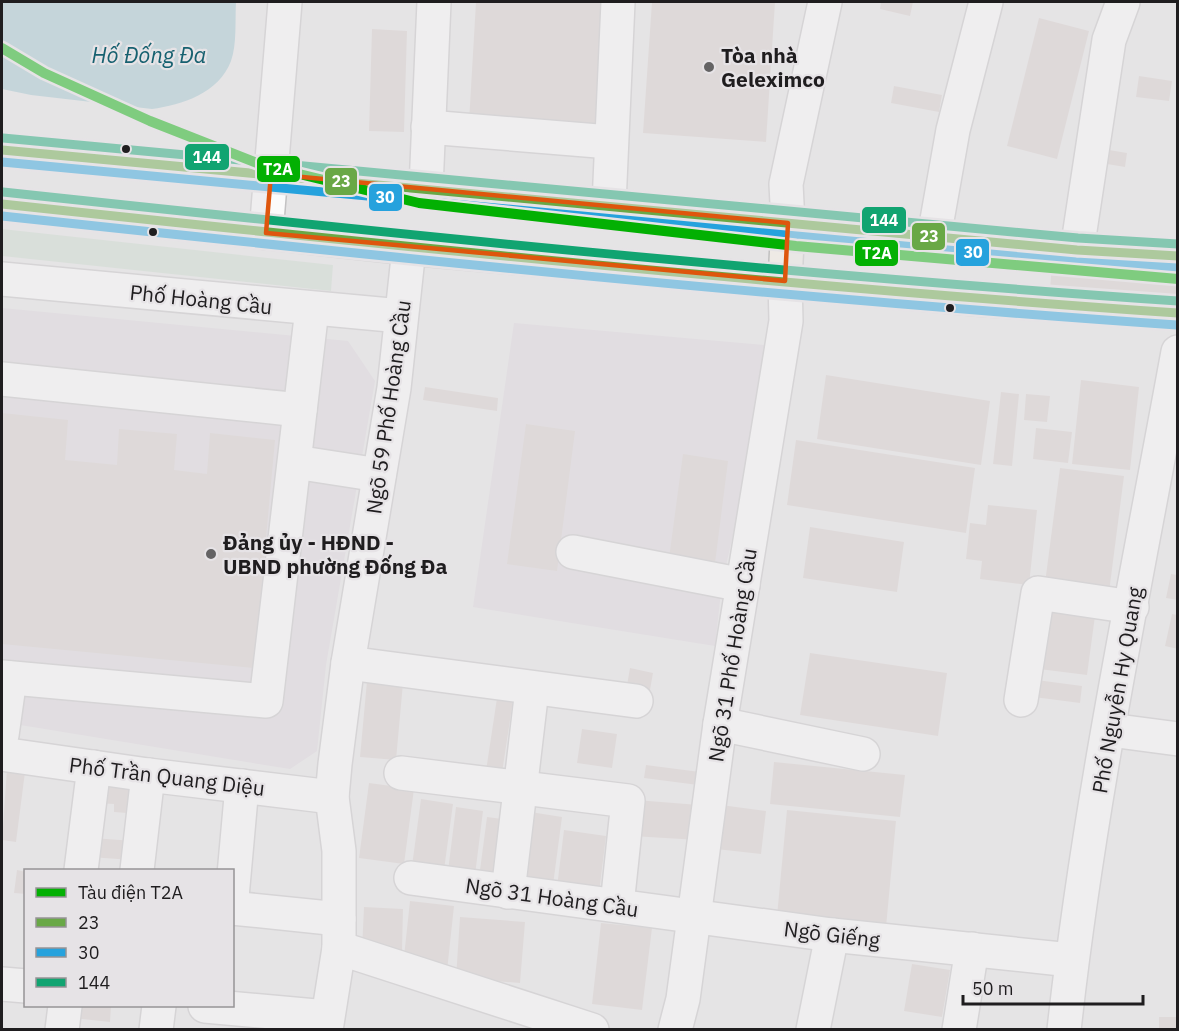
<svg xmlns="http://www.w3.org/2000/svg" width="1179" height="1031" font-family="'IBM Plex Sans',sans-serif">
<rect width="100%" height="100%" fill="#e5e4e5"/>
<g fill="#dbd5db">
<path d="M2,308L348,341L375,381L326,665L317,751L290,769L2,722Z"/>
<path d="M514,323L776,346L722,583L715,646L473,607Z"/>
</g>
<path fill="#cbdacd" d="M2,229L333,265L331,291L2,256Z"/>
<path fill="#9ec4cd" d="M2,2H236C235,20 237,45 231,61C219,93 182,105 152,109L31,95L2,89Z"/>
<g fill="#d6cdca">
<path d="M476,2H603L595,130L469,122Z"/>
<path d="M652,2H775L766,142L643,133Z"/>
<path d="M881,2H913L910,16L880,9Z"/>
<path d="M1039,18L1089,31L1057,159L1007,146Z"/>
<path d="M372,29L407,31L404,132L369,131Z"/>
<path d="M1139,76L1172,81L1169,101L1136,97Z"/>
<path d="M894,86L942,95L939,112L891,103Z"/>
<path d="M1097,148L1127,153L1125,167L1095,162Z"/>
<path d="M1054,232L1178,241V329L1048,320Z"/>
<path d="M826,375L990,401L981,465L817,439Z"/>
<path d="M1081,380L1139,387L1130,470L1072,464Z"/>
<path d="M425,387L498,398L497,411L423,400Z"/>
<path d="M1001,392L1019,394L1012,466L993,464Z"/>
<path d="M1026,394L1050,396L1047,422L1024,420Z"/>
<path d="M2,413L68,420L65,460L117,465L119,429L177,434L174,470L207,474L210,433L275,440L254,668L2,644Z"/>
<path d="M526,424L575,431L557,571L507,564Z"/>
<path d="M1036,428L1072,432L1068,463L1033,459Z"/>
<path d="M796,440L975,468L966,533L787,505Z"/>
<path d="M683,454L728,461L714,571L668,566Z"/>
<path d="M1060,468L1124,476L1108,600L1044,591Z"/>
<path d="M988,505L1037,510L1029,585L980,579L982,561L966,559L970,523L986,525Z"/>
<path d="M810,527L904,542L897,592L803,578Z"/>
<path d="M1171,574L1178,575V600L1166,598Z"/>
<path d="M1039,609L1095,616L1087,675L1031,668Z"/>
<path d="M1172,614L1178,615V649L1165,646Z"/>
<path d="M810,653L947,673L938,736L800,715Z"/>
<path d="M630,668L653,673L648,701L625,697Z"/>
<path d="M1029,679L1082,686L1080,703L1026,696Z"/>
<path d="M367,681L403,683L396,760L360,757Z"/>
<path d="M497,698L513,700L502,773L486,771Z"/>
<path d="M582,729L617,734L612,768L577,763Z"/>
<path d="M774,762L905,775L900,817L770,804Z"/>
<path d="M646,765L700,772L698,785L644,778Z"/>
<path d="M7,769L25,772L16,842L2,840Z"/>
<path d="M130,783L140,814L114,812V804L96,803L97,784Z"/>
<path d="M369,783L414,789L404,864L359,858Z"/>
<path d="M421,799L453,804L444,870L412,866Z"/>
<path d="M636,800L699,805L698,840L632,836Z"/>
<path d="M721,805L766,811L761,854L716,849Z"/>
<path d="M456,807L483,811L475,875L448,871Z"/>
<path d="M787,810L896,821L886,927L777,916Z"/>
<path d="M524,811L562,817L553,885L516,879Z"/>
<path d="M487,817L510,820L503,873L480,870Z"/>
<path d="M564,830L606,836L599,893L557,887Z"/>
<path d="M92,838L134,841L132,860L90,857Z"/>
<path d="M17,870L26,872V894L14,893Z"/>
<path d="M410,901L454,906L447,971L403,966Z"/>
<path d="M364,907L403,909L402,951L362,950Z"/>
<path d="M460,917L525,922L520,983L456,978Z"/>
<path d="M601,923L652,928L642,1010L592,1004Z"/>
<path d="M912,964L950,970L942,1017L904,1011Z"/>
<path d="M74,1006H111L110,1022L73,1018Z"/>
<rect x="1159" y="1017" width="19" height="13"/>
</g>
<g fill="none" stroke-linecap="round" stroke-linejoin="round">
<g stroke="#c3c2c3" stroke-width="36">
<g id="minor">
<path d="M428,127L610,142"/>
<path d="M426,188L434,2"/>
<path d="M609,204L618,2"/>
<path d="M788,223L786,184L825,2"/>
<path d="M266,233L285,2"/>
<path d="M934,237L953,130L986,2"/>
<path d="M1077,250L1109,40L1123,2"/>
<path d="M2,279L401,316"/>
<path d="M2,379L300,410"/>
<path d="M295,462L379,475"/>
<path d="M573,552L743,585"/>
<path d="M348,663L636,701"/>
<path d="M2,677L266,701L312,309"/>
<path d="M1021,700L1038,593L1132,607"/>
<path d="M720,724L863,754"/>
<path d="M1110,730L1178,739"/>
<path d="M2,735L10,678"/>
<path d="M2,754L148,775L332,797"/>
<path d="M401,773L628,801L617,905"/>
<path d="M81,870L94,767"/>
<path d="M137,870L148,775"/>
<path d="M411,878L832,935L1071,960"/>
<path d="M508,892L532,689"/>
<path d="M232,897L242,786"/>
<path d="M232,908L339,919"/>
<path d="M339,948L592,1030"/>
<path d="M2,984L26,986"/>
<path d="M205,1006L327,1017"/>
<path d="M62,1030L65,1006"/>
<path d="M156,1030L159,1006"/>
<path d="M326,1030L339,948V851L332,797L335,764L348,663L394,388L409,248"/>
<path d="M675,1030L683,999L720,724L786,321L785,281"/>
<path d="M813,1030L832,935"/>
<path d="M959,1030L972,949"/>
<path d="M1064,1030C1089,802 1137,577 1178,352"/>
</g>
</g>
<g stroke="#c0c0c0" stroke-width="36">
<g id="major">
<path d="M2,150L1077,250L1178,256"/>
<path d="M2,204L409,248L977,299L1178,313"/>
<path d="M785,281L788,223"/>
</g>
</g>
<use href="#minor" stroke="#fbfbfb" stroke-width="33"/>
<use href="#major" stroke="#eeeae5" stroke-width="33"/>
<g stroke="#e6e3e6" stroke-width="14">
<g id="bus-1">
<path d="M2,150L1077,250L1178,256"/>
<path d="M2,204C393,246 785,286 1178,313"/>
</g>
</g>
<g stroke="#e6e3e6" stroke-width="14">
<g id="bus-2">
<path d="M2,162L1076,262L1177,268"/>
<path d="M2,216C393,258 784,298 1177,325"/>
</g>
</g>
<g stroke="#e6e3e6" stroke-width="14">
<g id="bus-3">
<path d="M3,138L1078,238L1178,244"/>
<path d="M3,192C394,234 785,274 1178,301"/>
</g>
</g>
<use href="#bus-1" stroke="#69a846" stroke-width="9"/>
<use href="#bus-2" stroke="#26a2dd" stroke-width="9"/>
<use href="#bus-3" stroke="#11a471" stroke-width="9"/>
<g stroke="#e6e3e6" stroke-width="15">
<path id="metro-1" d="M2,48L44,73L150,121L262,165L419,203L796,246L1178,279"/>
</g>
<use href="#metro-1" stroke="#03b003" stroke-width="10"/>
</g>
<path d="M0 0H1179V1031H0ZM271,174L788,223L785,281L266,233Z" fill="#e5e4e5" fill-opacity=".55" fill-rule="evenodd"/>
<path fill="none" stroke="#de560d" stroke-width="4.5" stroke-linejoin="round" d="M271,174L788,223L785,281L266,233Z"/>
<g fill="#646364" stroke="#e6e3e6" stroke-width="2">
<circle cx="709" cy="67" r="6"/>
<circle cx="211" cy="554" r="6"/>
</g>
<g fill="#1f1d1f" stroke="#e6e3e6" stroke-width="2">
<circle cx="126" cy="149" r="5"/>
<circle cx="153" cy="232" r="5"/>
<circle cx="950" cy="308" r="5"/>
</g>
<g text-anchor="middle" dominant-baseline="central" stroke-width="4.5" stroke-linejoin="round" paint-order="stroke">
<g font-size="21" font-weight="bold" fill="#1f1d1f" stroke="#e6e3e6" text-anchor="start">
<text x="721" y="55">Tòa nhà<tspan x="721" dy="24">Geleximco</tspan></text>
<text x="223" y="542">Đảng ủy - HĐND -<tspan x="223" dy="24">UBND phường Đống Đa</tspan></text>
</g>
<g font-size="21" fill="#1f1d1f" stroke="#e6e3e6">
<text transform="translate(201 299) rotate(6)">Phố Hoàng Cầu</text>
<text transform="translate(388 407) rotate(-82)">Ngõ 59 Phố Hoàng Cầu</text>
<text transform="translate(732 655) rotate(-81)">Ngõ 31 Phố Hoàng Cầu</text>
<text transform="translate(1117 690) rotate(-80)">Phố Nguyễn Hy Quang</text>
<text transform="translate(167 776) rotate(7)">Phố Trần Quang Diệu</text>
<text transform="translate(552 897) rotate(8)">Ngõ 31 Hoàng Cầu</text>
<text transform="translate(832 934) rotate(7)">Ngõ Giếng</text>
</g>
<g font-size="22" font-style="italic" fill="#176170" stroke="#e6e3e6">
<text x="149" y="54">Hố Đống Đa</text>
</g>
</g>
<g stroke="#e6e3e6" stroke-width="2">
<rect x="184" y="143" width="46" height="28" rx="6" fill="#11a471"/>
<rect x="256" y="155" width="45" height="28" rx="6" fill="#03b003"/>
<rect x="324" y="167" width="34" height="29" rx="6" fill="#69a846"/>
<rect x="368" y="183" width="35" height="29" rx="6" fill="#26a2dd"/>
<rect x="861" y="206" width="46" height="28" rx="6" fill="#11a471"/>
<rect x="911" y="222" width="35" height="29" rx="6" fill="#69a846"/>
<rect x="955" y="238" width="35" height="29" rx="6" fill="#26a2dd"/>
<rect x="854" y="239" width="45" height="28" rx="6" fill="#03b003"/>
</g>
<g font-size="16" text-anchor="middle" font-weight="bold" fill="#fff">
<text x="207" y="163">144</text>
<text x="278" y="175">T2A</text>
<text x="341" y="187">23</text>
<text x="385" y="203">30</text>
<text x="884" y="226">144</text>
<text x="929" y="242">23</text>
<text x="973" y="258">30</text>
<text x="877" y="259">T2A</text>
</g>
<rect width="1179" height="1031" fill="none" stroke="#1f1d1f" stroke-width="6"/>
<rect x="24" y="869" width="210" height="138" fill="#e6e3e6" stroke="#969496" stroke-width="1.5"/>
<rect x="36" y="888" width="30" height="9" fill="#03b003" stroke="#969496" stroke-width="1.5"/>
<text x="78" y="899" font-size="18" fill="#1f1d1f">Tàu điện T2A</text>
<rect x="36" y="918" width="30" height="9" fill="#69a846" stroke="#969496" stroke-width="1.5"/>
<text x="78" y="929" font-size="18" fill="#1f1d1f">23</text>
<rect x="36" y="948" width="30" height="9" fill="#26a2dd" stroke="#969496" stroke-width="1.5"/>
<text x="78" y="959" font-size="18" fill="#1f1d1f">30</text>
<rect x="36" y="978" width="30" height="9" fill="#11a471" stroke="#969496" stroke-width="1.5"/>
<text x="78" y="989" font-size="18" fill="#1f1d1f">144</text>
<path d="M963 995v9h180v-9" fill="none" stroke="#1f1d1f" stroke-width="3"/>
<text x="972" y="995" font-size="18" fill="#1f1d1f" stroke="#e6e3e6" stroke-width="4.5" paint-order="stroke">50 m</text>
</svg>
